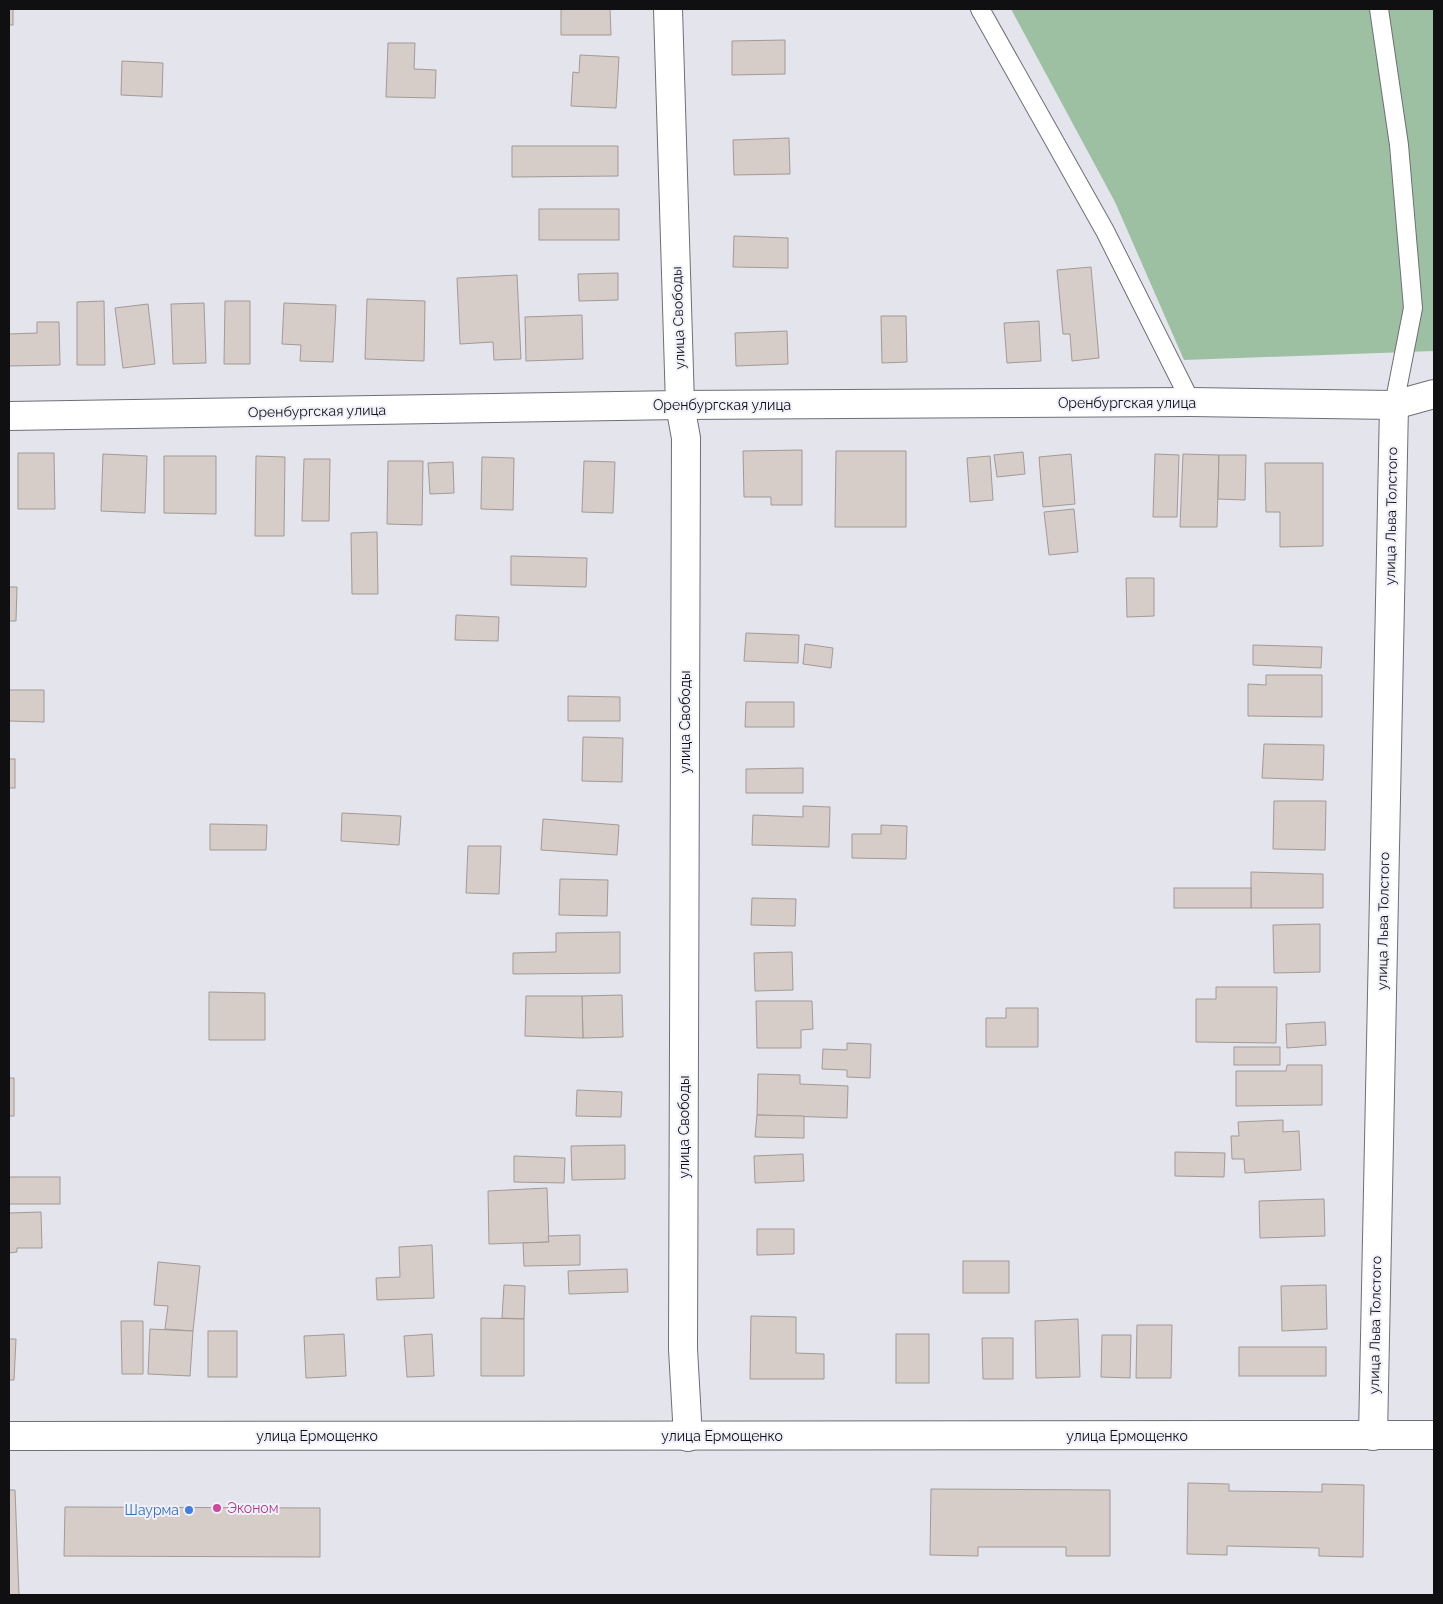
<svg xmlns="http://www.w3.org/2000/svg" width="1443" height="1604" font-family="Raleway,sans-serif">
<rect width="100%" height="100%" fill="#e3e4ec"/>
<path fill="#9dc0a2" d="M1011,9H1434V351L1184,360L1115,202Z"/>
<g fill="#d6ccc8" stroke="#a39a96">
<rect x="9" y="9" width="4" height="16"/>
<path d="M561,9H610L611,35H561Z"/>
<path d="M785,40V74L732,75V41Z"/>
<path d="M388,43H415L414,69L436,70L435,98L386,97Z"/>
<path d="M580,55L619,57L616,108L571,106L573,72L579,73Z"/>
<path d="M122,61L163,63L162,97L121,95Z"/>
<path d="M789,138L790,174L734,175L733,140Z"/>
<path d="M512,146H618V176L512,177Z"/>
<rect x="539" y="209" width="80" height="31"/>
<path d="M734,236L788,238V268L733,267Z"/>
<path d="M1091,267L1099,358L1072,361L1070,334H1063L1057,270Z"/>
<path d="M618,273V300L579,301L578,274Z"/>
<path d="M517,275L521,359L494,360L493,342L460,344L457,278Z"/>
<path d="M367,299L425,301L424,361L365,359Z"/>
<path d="M104,301L105,365H77V302Z"/>
<path d="M225,301H250V364H224Z"/>
<path d="M204,303L206,363L173,364L171,304Z"/>
<path d="M284,303L336,305L333,362L300,361L301,345L282,344Z"/>
<path d="M148,304L155,364L123,368L115,308Z"/>
<path d="M582,315L583,359L526,361L525,317Z"/>
<path d="M881,316H906L907,362L882,363Z"/>
<path d="M1039,321L1041,361L1007,363L1004,323Z"/>
<path d="M37,322H59L60,365L9,366V334L37,333Z"/>
<path d="M787,331L788,364L736,366L735,333Z"/>
<path d="M802,450V505H771V497H744L743,451Z"/>
<path d="M836,451H906V527H835Z"/>
<path d="M1023,452L1025,474L997,477L994,455Z"/>
<path d="M18,453H54L55,509H18Z"/>
<path d="M103,454L147,456L145,513L101,511Z"/>
<path d="M1071,454L1075,504L1043,507L1039,457Z"/>
<path d="M1155,454L1179,455L1177,517H1153Z"/>
<path d="M1183,454L1219,455L1217,527H1180Z"/>
<path d="M1219,455H1246L1245,500L1218,499Z"/>
<path d="M164,456H216V514L164,513Z"/>
<path d="M256,456L285,457L284,536H255Z"/>
<path d="M990,456L993,500L970,502L967,458Z"/>
<path d="M482,457L514,458L513,510L481,509Z"/>
<path d="M304,459H330L329,521H302Z"/>
<path d="M388,461H423L422,525L387,524Z"/>
<path d="M584,461L615,462L613,513L582,512Z"/>
<path d="M453,462L454,493L430,494L428,463Z"/>
<path d="M1265,463H1323V546L1280,547V512H1266Z"/>
<path d="M1074,509L1078,552L1049,555L1044,512Z"/>
<path d="M377,532L378,594H352L351,533Z"/>
<path d="M511,556L587,558L586,587L511,585Z"/>
<path d="M1126,578H1154V616L1127,617Z"/>
<path d="M9,587H17L16,621H9Z"/>
<path d="M456,615L499,617L498,641L455,640Z"/>
<path d="M746,633L799,635L798,663L744,661Z"/>
<path d="M805,644L833,648L831,668L803,664Z"/>
<path d="M1253,645L1322,647L1321,668L1253,665Z"/>
<path d="M1266,675H1322V717L1248,716V684L1266,685Z"/>
<path d="M9,690H44V722L9,721Z"/>
<path d="M568,696L620,697V721H568Z"/>
<path d="M746,702H794V727H745Z"/>
<path d="M583,737L623,738L622,782L582,781Z"/>
<path d="M1264,744L1324,745L1323,780L1262,778Z"/>
<rect x="9" y="759" width="6" height="29"/>
<path d="M803,768V793H746V769Z"/>
<path d="M1274,801H1326L1325,850L1273,849Z"/>
<path d="M803,806L830,807L829,847L752,845L753,815L803,817Z"/>
<path d="M342,813L401,816L399,845L341,841Z"/>
<path d="M543,819L619,825L617,855L541,850Z"/>
<path d="M210,824L267,825L266,850H210Z"/>
<path d="M881,825L907,826L906,859L852,858V834H881Z"/>
<path d="M468,846H501L499,894L466,893Z"/>
<path d="M1251,872L1323,874V908H1251Z"/>
<path d="M560,879L608,880L607,916L559,915Z"/>
<rect x="1174" y="888" width="77" height="20"/>
<path d="M752,898L796,899L795,926L751,925Z"/>
<path d="M1320,924V972L1274,973L1273,925Z"/>
<path d="M620,932V973L513,974V953L556,952V933Z"/>
<path d="M792,952L793,990L755,991L754,953Z"/>
<path d="M1216,987H1277L1276,1043L1196,1042V999H1216Z"/>
<path d="M209,992L265,993V1040H209Z"/>
<path d="M622,995L623,1037L583,1038L582,996Z"/>
<path d="M526,996H582L583,1038L525,1036Z"/>
<path d="M756,1001H812L813,1029L801,1030V1048H757Z"/>
<path d="M1006,1008H1038V1047H986V1018H1006Z"/>
<path d="M1325,1022L1326,1045L1287,1048L1286,1024Z"/>
<path d="M847,1043L871,1044L870,1078L847,1077V1070L822,1069L823,1049L847,1050Z"/>
<rect x="1234" y="1047" width="46" height="18"/>
<path d="M1287,1065H1322V1105L1236,1106V1071H1286Z"/>
<path d="M758,1074L800,1075V1084L848,1086L847,1118L757,1115Z"/>
<rect x="9" y="1078" width="5" height="38"/>
<path d="M577,1090L622,1092L621,1117L576,1116Z"/>
<path d="M757,1115L804,1116V1138L755,1137Z"/>
<path d="M1283,1120V1132L1299,1131L1301,1170L1245,1173L1244,1159H1232L1231,1136H1239L1238,1122Z"/>
<path d="M625,1145V1179L572,1180L571,1146Z"/>
<path d="M1175,1152L1225,1153L1224,1177L1175,1176Z"/>
<path d="M803,1154L804,1181L755,1183L754,1156Z"/>
<path d="M514,1156L565,1158L564,1183L514,1182Z"/>
<rect x="9" y="1177" width="51" height="27"/>
<path d="M547,1188L549,1242L489,1244L488,1191Z"/>
<path d="M1324,1199L1325,1236L1260,1238L1259,1201Z"/>
<path d="M41,1212L42,1248H17V1252L9,1253V1213Z"/>
<path d="M757,1229H794V1254L757,1255Z"/>
<path d="M580,1235V1265L524,1266L523,1243L549,1242L548,1236Z"/>
<path d="M432,1245L434,1298L377,1300L376,1278L400,1277L399,1247Z"/>
<rect x="963" y="1261" width="46" height="32"/>
<path d="M158,1262L200,1266L193,1331L165,1329L168,1306L154,1305Z"/>
<path d="M627,1269L628,1292L569,1294L568,1271Z"/>
<path d="M504,1285L525,1286L524,1319L502,1318Z"/>
<path d="M1326,1285L1327,1329L1282,1331L1281,1286Z"/>
<path d="M751,1316L796,1317V1353L824,1354V1379H750Z"/>
<path d="M481,1318L524,1319V1376H481Z"/>
<path d="M1078,1319L1080,1377L1036,1378L1035,1321Z"/>
<path d="M121,1321H143V1374H122Z"/>
<path d="M1137,1325H1172L1171,1378H1136Z"/>
<path d="M150,1329L193,1331L190,1376L148,1374Z"/>
<rect x="208" y="1331" width="29" height="46"/>
<path d="M344,1334L346,1376L306,1378L304,1336Z"/>
<path d="M432,1334L434,1376L407,1377L404,1336Z"/>
<rect x="896" y="1334" width="33" height="49"/>
<path d="M1102,1335H1131L1130,1378L1101,1377Z"/>
<path d="M982,1338H1013V1379H983Z"/>
<path d="M9,1339H16L14,1380H9Z"/>
<rect x="1239" y="1347" width="87" height="29"/>
<path d="M1188,1483L1229,1484V1491L1322,1492V1484L1364,1485L1363,1557L1319,1556V1548L1227,1546V1555L1187,1554Z"/>
<path d="M931,1489L1110,1490V1556H1066V1547H978V1556L930,1555Z"/>
<path d="M9,1490H15L19,1595H9Z"/>
<path d="M65,1507L320,1508V1557L64,1556Z"/>
</g>
<g fill="none" stroke-linecap="round" stroke-linejoin="round">
<g stroke="#6f6f77" stroke-width="20">
<g id="lane">
<path d="M980,9L1105,231L1191,402"/>
<path d="M1379,9L1399,145L1413,308L1394,405"/>
</g>
</g>
<g stroke="#6f6f77" stroke-width="30">
<g id="street">
<path d="M668,9L680,405L686,438L683,1349L688,1437"/>
<path d="M9,416L680,405L1191,402L1394,405L1434,394"/>
<path d="M1373,1436L1394,405"/>
</g>
</g>
<g stroke="#6f6f77" stroke-width="30">
<path id="highway" d="M9,1436L1434,1435"/>
</g>
<use href="#lane" stroke="#fff" stroke-width="18"/>
<use href="#street" stroke="#fff" stroke-width="28"/>
<use href="#highway" stroke="#fff" stroke-width="28"/>
</g>
<circle fill="#d1479c" stroke="#f0f1fa" stroke-width="2" cx="217" cy="1508" r="5"/>
<circle fill="#3f7fe0" stroke="#f0f1fa" stroke-width="2" cx="189" cy="1510" r="5"/>
<g text-anchor="middle" dominant-baseline="central" stroke-width="4" stroke-linejoin="round" paint-order="stroke">
<g font-size="14" fill="#101013" stroke="#f0f1fa">
<text transform="translate(678 318) rotate(-92)">улица Свободы</text>
<text x="1127" y="403">Оренбургская улица</text>
<text x="722" y="405">Оренбургская улица</text>
<text transform="translate(317 411) rotate(-1)">Оренбургская улица</text>
<text transform="translate(1391 516) rotate(-89)">улица Льва Толстого</text>
<text transform="translate(685 722) rotate(-90)">улица Свободы</text>
<text transform="translate(1383 921) rotate(-89)">улица Льва Толстого</text>
<text transform="translate(684 1127) rotate(-90)">улица Свободы</text>
<text transform="translate(1375 1325) rotate(-89)">улица Льва Толстого</text>
<text x="317" y="1436">улица Ермощенко</text>
<text x="722" y="1436">улица Ермощенко</text>
<text x="1127" y="1436">улица Ермощенко</text>
</g>
<g font-size="14" fill="#b23c85" stroke="#f0f1fa" text-anchor="start">
<text x="227" y="1508">Эконом</text>
</g>
<g font-size="14" fill="#366cbe" stroke="#f0f1fa" text-anchor="end">
<text x="179" y="1510">Шаурма</text>
</g>
</g>
<rect width="1443" height="1604" fill="none" stroke="#101013" stroke-width="20"/>
</svg>
